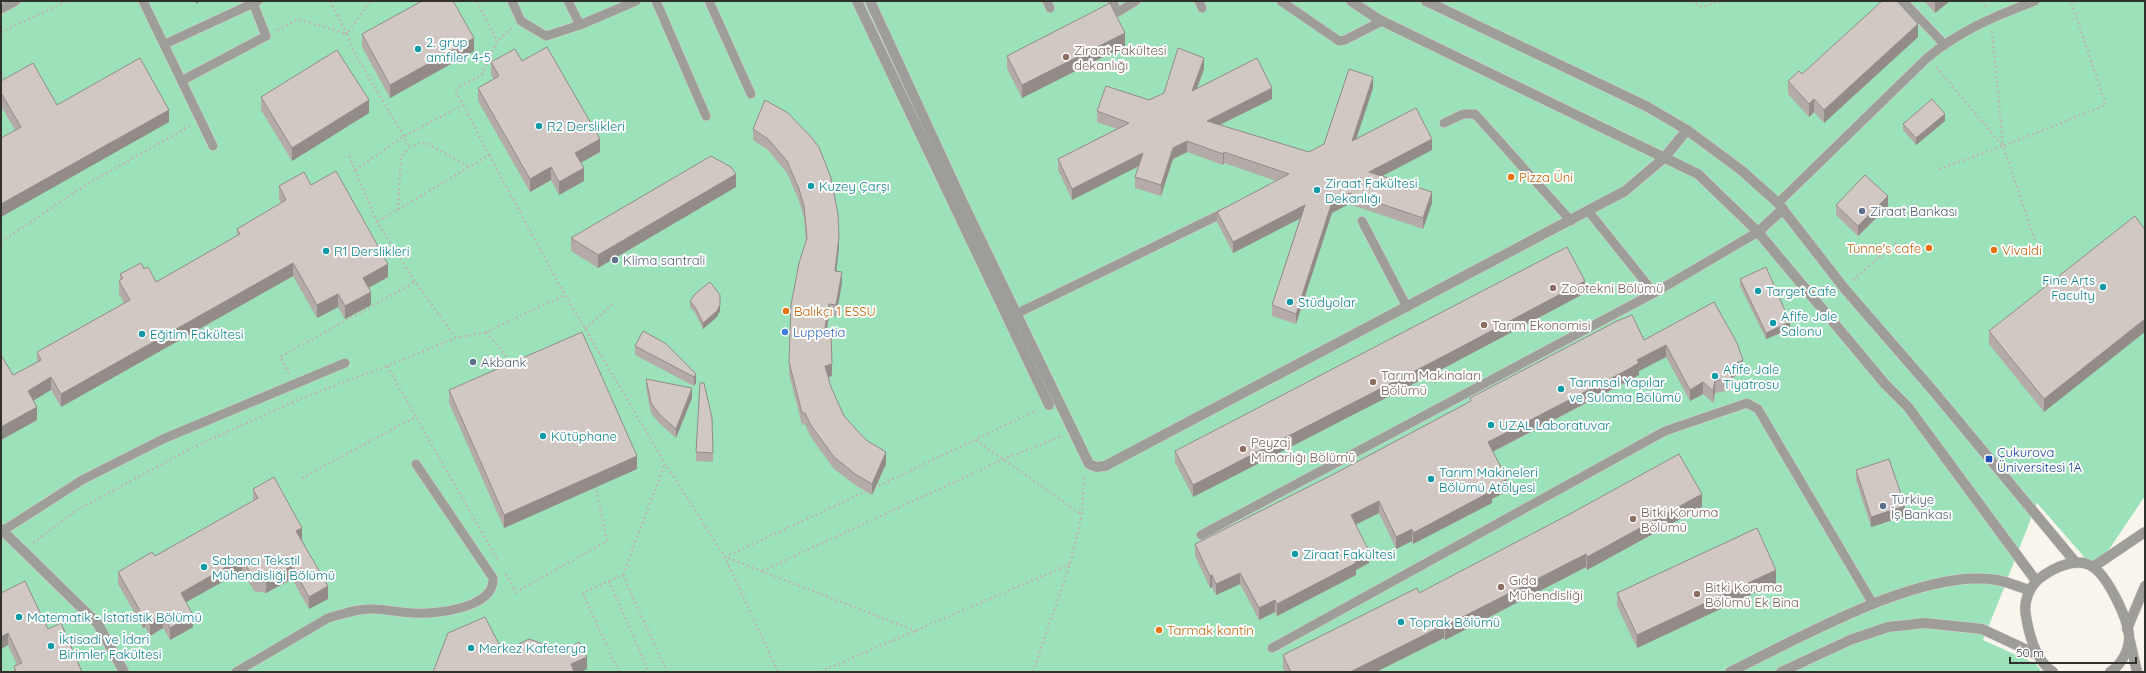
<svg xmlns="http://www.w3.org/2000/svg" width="2146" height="673" font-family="Quicksand,sans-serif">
<rect width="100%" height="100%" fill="#f9f5ec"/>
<path fill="#9be2ba" d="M1,1H2145V496L2110,548L2093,567L2037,503L2005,585L2006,588H2004L1983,640L2036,664L2042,672H1Z"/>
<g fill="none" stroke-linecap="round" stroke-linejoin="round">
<g stroke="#d5d2ca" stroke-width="10">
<g id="service">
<path d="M143,1L213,146"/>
<path d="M512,1L521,21L546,36L580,25L636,1"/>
<path d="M568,1L580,25"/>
<path d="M656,1L706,116"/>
<path d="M709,1L751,94"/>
<path d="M1047,1L1050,8"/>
<path d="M1112,1L1118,12L1136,1"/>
<path d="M1199,1L1202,8"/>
<path d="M1281,1L1339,41L1345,40L1382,21"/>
<path d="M1903,1L1944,44"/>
<path d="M1,9L16,1"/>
<path d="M165,44L258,1"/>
<path d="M183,80L266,36L253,3"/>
<path d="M1444,123L1463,114H1475L1571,221"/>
<path d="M1778,203L1927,58C1959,31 1997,15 2035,1"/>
<path d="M1589,212L1654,293L1758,232"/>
<path d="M1362,221L1407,307"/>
<path d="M1016,314L1223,213"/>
<path d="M1,532L82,480L163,439L345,363"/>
<path d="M1201,535L1654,293"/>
<path d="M1272,648L1665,431L1747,403L1758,409L1873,604"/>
<path d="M236,672L328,618C343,614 358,608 373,609C387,609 400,613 413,613C435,615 495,608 493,578L416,464"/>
</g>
</g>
<g stroke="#d5d2ca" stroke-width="11">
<path id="pedestrian" d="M857,1L1049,405"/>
</g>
<g stroke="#d5d2ca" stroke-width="11">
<g id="minor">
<path d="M870,1L964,205L1089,464L1096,467L1105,466L1625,191L1664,158L1687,130"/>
<path d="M1758,232L1783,209"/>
</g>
</g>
<g stroke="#d5d2ca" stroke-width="11">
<g id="tertiary">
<path d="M1351,1L1378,19L1698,174L1758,232L1885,384L1908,407L2036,581"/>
<path d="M1426,1L1646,106L1687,130L1741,170L1778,203L1844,288L1935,393L2076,563"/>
<path d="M1,529L98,624L124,672"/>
<path d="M2093,567L2145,532"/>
<path d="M2127,629L2145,586"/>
<path d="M2130,641L2137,672"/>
<path d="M1730,672C1798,639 1922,567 1997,580C2008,582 2019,587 2029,590"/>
<path d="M1781,672L1850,640L1888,627L1925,623L1982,629L2038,655"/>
<path d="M2053,672C2036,661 2029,635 2026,616C2023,602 2029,587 2040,578C2053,568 2077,556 2093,567C2108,577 2128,619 2129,636C2130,650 2121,665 2110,672"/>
</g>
</g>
<g stroke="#bbb8b1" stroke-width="2.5" stroke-dasharray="2 3" stroke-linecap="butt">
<path d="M330,1L347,34L370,1"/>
<path d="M477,1L497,41"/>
<path d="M1691,1L1702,7L1721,1"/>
<path d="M1982,1L1986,7"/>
<path d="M277,30L299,19L347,34L354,52L410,147"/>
<path d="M1992,31L2003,146"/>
<path d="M1,32L67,1"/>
<path d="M1936,67L2003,146L2106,105L2071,1"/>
<path d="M1,72L6,82"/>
<path d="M489,155L565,295"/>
<path d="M349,156L377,222L415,282L456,338"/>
<path d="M1939,169L2003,146L2035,240"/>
<path d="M355,170L404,136L463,105"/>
<path d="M398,210L401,157L410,147L425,142L469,167"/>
<path d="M377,222L489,155L455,89L482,75L497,41L512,28"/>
<path d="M1,242L89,183L190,126"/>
<path d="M1853,280L1898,241"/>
<path d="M585,329L615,302"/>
<path d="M486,332L514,366"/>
<path d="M289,374L280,357L415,282"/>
<path d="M976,440L1081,514"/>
<path d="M302,478L417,416"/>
<path d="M874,488L1037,410"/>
<path d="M867,491L725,557L916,631"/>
<path d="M33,543L75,511L196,446L302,398L387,366"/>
<path d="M497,559L387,366L456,338L486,332L565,295L665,463"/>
<path d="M762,571L1004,459L1062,436"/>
<path d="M506,574L516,592L607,541L596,488"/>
<path d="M623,575L665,463L725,557L778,672"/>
<path d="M609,581L623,575L667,672"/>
<path d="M619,672L583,593L609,581L649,672"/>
<path d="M820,672L1070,564"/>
<path d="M1033,672L1070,564L1082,515L1084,476"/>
</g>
<use href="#service" stroke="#9e9d99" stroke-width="9"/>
<use href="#pedestrian" stroke="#9e9d99" stroke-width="10"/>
<use href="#minor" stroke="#9e9d99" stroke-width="10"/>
<use href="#tertiary" stroke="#9e9d99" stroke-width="10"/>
</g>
<g fill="#b4aba8">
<path d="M1924,1H1950L1935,13Z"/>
<path d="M362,34L474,51L390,98L362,47Z"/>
<path d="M1918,37L1824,123L1814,112L1809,117L1788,94V81L1802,74Z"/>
<path d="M1125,46L1022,98L1007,69V56Z"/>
<path d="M522,61L600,152L581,163L584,181L559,195L551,180L530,192L478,101V88L494,79L491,75V62Z"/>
<path d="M1204,69L1196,89L1272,99L1220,125L1309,152L1324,144L1373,88L1356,139L1432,150L1382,176L1432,203L1423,229L1349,204L1332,213L1296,324L1272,316V305L1300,218L1233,253L1217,222V212L1276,181L1224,163L1223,165L1187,152L1173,159L1161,196L1135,188V177L1139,166L1072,200L1058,170V159L1117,129L1097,122V111L1149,100L1164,93Z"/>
<path d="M1,81L57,105L169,122L15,130L1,106Z"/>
<path d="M261,97L369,113L292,161L261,110Z"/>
<path d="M765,100L839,248L836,271L842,283L836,316H829L826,334L832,376L828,377L831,387L844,416L886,464L872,495L855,485L834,469L810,436L805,424L802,425L789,374V362L806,241L804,218L799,201L787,173L768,150L753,140V129Z"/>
<path d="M1945,121L1916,145L1903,130V124Z"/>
<path d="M311,185L388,277L368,288L371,305L345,319L338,307L317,318L293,276L61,407L51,390L33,400L37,420L1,440V355L13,375L37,362V352L124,303L119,294V281L120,280V274L144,269L156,282L237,236V229L281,203L279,199V186Z"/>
<path d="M736,187L598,268L571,251V238Z"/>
<path d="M1836,205L1888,206L1858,236L1836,215Z"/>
<path d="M2145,230L2044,412L1989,344V331Z"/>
<path d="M1740,279L1790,329L1766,339L1740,286Z"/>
<path d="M1585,293L1444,368L1193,497L1175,462V451Z"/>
<path d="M690,301L720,311L717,317L703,329L695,313L690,307Z"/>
<path d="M1714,302L1743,372L1732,378V390L1715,393L1713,403L1703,394L1690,401L1666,357L1639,371V375L1627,382L1493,452L1507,491L1492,499V503L1413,544L1412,541L1396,549L1379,513L1355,525L1369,563L1356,570V575L1277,616L1275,612L1259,620L1240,584L1216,595L1212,587L1210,588L1195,556V544L1334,474L1470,402V398L1644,340Z"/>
<path d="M635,346L696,374V383L694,386L635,355Z"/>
<path d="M646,379L692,398L676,438L659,423L651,413L646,388Z"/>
<path d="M449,390L637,469L504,528L449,403Z"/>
<path d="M696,452L713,453V462L696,461Z"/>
<path d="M1856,470L1905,516L1871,527L1856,480Z"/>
<path d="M253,489L302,540L328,599L309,609L292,579L266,593L254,591L242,571L186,602L193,627L170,640L163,628L150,636L145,627L143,628L118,584V572L155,556L253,501Z"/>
<path d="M1702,507L1587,570L1586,567L1445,640L1444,638L1376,672H1285L1283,668V655Z"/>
<path d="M1776,583L1637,648L1617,606V593Z"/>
<path d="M1,593L48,629L82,672H14V666L17,665L8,645Z"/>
</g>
<g fill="#928b88">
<path d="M196,1H201L196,4Z"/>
<path d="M1935,1H1950L1935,13Z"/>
<path d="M1918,24V37L1824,123V110Z"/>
<path d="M1125,33V46L1022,98V85Z"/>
<path d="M474,38V51L390,98V85Z"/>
<path d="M1204,58V69L1192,102V91Z"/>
<path d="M1373,77V88L1352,152V141Z"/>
<path d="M1272,88V99L1207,131V121Z"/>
<path d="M1814,99V112L1809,117V104Z"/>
<path d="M369,100V113L292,161V148Z"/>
<path d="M169,110V122L1,217V204Z"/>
<path d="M1945,114V121L1916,145V138Z"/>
<path d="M600,139V152L575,166V153Z"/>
<path d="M1432,139V150L1369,183V172Z"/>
<path d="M1187,141V152L1173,159L1161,196V185L1173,148Z"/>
<path d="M1224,152V163L1223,165V154Z"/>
<path d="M1143,153V164L1072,200V189Z"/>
<path d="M551,167V180L530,192V179Z"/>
<path d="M584,168V181L559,195V182Z"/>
<path d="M736,174V187L598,268V255Z"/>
<path d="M1432,192V203L1423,229V218Z"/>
<path d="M1349,193V204L1332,213L1296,324V314L1332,202Z"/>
<path d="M1888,196V206L1858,236V226Z"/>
<path d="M1305,205V216L1233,253V242Z"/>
<path d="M839,236V248L835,283V271Z"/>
<path d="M293,263V276L61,407V394Z"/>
<path d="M388,264V277L363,291V278Z"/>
<path d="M842,272V283L836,316V305Z"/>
<path d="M1585,281V293L1444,368L1193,497V485Z"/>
<path d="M371,292V305L345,319V306Z"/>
<path d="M338,294V307L317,318V305Z"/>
<path d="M720,295V311L717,317L703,329V323Z"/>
<path d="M829,304V316L824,345V334Z"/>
<path d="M2145,319V332L2044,412V399Z"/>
<path d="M1790,322V329L1766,339V333Z"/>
<path d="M1666,345V357L1639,371V375L1488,454V442L1637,360Z"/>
<path d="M1743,360V372L1730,379V367Z"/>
<path d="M832,364V376L825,378V366Z"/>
<path d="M696,374V383L694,386V377Z"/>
<path d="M51,377V390L28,404V391Z"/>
<path d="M1715,381V393L1713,403V391Z"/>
<path d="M1703,382V394L1690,401V390Z"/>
<path d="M692,388V398L676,438V429Z"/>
<path d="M37,407V420L1,440V427Z"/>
<path d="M886,452V464L872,495V484Z"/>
<path d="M637,456V469L504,528V515Z"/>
<path d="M1507,479V491L1492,499V503L1413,544V533L1491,488Z"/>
<path d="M1702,494V507L1587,570V557Z"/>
<path d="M1379,501V513L1351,527V515Z"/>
<path d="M1905,506V516L1871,527V517Z"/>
<path d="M302,528V540L296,543V531Z"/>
<path d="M1412,529V541L1396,549V537Z"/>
<path d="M1369,551V563L1356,570V575L1277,616V604L1354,559Z"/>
<path d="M1586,554V567L1445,640V626Z"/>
<path d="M242,558V571L181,605V593Z"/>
<path d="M292,566V579L266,593V581Z"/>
<path d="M1776,570V583L1637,648V635Z"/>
<path d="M1240,573V584L1216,595V584Z"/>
<path d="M1212,575V587L1210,588V576Z"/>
<path d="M328,586V599L309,609V597Z"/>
<path d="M1275,600V612L1259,620V608Z"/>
<path d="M145,615V627L143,628V616Z"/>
<path d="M163,615V628L150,636V623Z"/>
<path d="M193,615V627L170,640V628Z"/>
<path d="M1444,625V638L1376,672H1350Z"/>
<path d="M8,633V645L1,649V637Z"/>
<path d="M587,657V669L580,672H571V664Z"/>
</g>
<g fill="#d1c7c3" stroke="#928b88">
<path d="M422,1H453L474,38L390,85L362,34Z"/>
<path d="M1882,1H1897L1918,24L1824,110L1814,99L1809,104L1788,81L1799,71L1802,74Z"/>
<path d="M1110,3L1125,33L1022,85L1007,56Z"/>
<path d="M547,47L600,139L575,153L584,168L559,182L551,167L530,179L478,88L499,76L491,62L515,49L522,61Z"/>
<path d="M1178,48L1204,58L1192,91L1257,58L1272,88L1207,121L1309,152L1324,144L1349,69L1373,77L1352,141L1416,108L1432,139L1369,172L1432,192L1423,218L1349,193L1332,202L1296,314L1272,305L1305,205L1233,242L1217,212L1289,174L1224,152L1223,154L1187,141L1173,148L1161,185L1135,177L1143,153L1072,189L1058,159L1129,123L1097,111L1106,86L1149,100L1164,93Z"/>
<path d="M337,50L369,100L292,148L261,97Z"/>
<path d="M140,58L169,110L1,204V138L21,127L1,93V81L33,63L57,105Z"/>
<path d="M1932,99L1945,114L1916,138L1903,124Z"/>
<path d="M765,100L788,113L811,137L819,147L831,178L838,214L839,236L835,271L842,272L836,305L829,304L824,334H831L832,364L825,366L831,387L844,416L866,440L886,452L872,484L855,474L834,457L810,424L805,413H802L789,362L791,305L799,263L807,238L804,206L799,189L787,161L768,139L753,129Z"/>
<path d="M711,156L731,167L736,174L598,255L571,238Z"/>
<path d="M336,171L388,264L363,278L371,292L345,306L338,294L317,305L293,263L61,394L51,377L28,391L37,407L1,427V355L13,375L41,360L37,352L130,300L119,281L123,278L120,274L141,263L144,269L148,267L156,282L240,234L237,229L286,200L279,186L304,172L311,185Z"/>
<path d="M1865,175L1888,196L1858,226L1836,205Z"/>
<path d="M2135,216L2145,230V319L2044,399L1989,331Z"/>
<path d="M1567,247L1585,281L1444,356L1193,485L1175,451Z"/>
<path d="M1766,267L1790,322L1766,333L1740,279Z"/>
<path d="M710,282L720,295V305L717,311L703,323L695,307L690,301L695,294Z"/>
<path d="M1714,302L1737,343L1743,360L1730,367L1732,378L1715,381L1713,391L1703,382L1690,390L1666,345L1637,360L1639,363L1627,370L1488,442L1507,479L1491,488L1492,491L1413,533L1412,529L1396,537L1379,501L1351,515L1369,551L1354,559L1356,563L1277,604L1275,600L1259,608L1240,573L1216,584L1212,575L1210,576L1195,544L1334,474L1471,401L1470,398L1617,321L1632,315L1644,340Z"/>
<path d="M643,331L665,343L696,374L694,377L635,346Z"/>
<path d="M582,332L637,456L504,515L449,390Z"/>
<path d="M646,379L692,388L676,429L659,414L651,403Z"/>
<path d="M700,383H704L712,418L713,453L696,452Z"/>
<path d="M1679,454L1702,494L1587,557L1586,554L1445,626L1444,625L1350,672H1291L1283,655L1417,588L1419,593L1568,515Z"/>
<path d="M1889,459L1905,506L1871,517L1856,470Z"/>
<path d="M274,477L302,528L296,531L328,586L309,597L292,566L266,581L254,579L242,558L181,593L193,615L170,628L163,615L150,623L145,615L143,616L118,572L152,552L155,556L258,498L253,489Z"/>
<path d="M1757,528L1776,570L1637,635L1617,593Z"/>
<path d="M25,581L48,629L61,623L82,672H16L14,666L22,663L8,633L1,637V593Z"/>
<path d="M485,617L503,652L529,639L563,651L579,642L587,657L571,664L574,672H433L448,633Z"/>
</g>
<g fill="#0f9aa8" stroke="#fff" stroke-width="1.5">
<circle cx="418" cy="49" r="4"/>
<circle cx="539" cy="126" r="4"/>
<circle cx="811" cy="186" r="4"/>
<circle cx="1317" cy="190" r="4"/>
<circle cx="326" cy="251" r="4"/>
<circle cx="2103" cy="287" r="4"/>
<circle cx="1758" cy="291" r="4"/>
<circle cx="1290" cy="302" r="4"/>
<circle cx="1773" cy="323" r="4"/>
<circle cx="142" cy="334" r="4"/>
<circle cx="1715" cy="376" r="4"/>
<circle cx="1561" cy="389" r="4"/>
<circle cx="1491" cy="425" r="4"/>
<circle cx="543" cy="436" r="4"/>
<circle cx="1431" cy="479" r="4"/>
<circle cx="1295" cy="554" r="4"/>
<circle cx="204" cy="567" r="4"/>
<circle cx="19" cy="617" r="4"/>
<circle cx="1401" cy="622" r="4"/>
<circle cx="51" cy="646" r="4"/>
<circle cx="471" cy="648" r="4"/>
</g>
<g fill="#8d6e63" stroke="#fff" stroke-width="1.5">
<circle cx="1066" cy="57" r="4"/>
<circle cx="1553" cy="288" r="4"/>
<circle cx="1484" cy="325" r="4"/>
<circle cx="1373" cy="382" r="4"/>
<circle cx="1243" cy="449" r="4"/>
<circle cx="1633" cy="519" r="4"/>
<circle cx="1501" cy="587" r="4"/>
<circle cx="1697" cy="594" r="4"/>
</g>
<g fill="#e8710a" stroke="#fff" stroke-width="1.5">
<circle cx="1511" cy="177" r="4"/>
<circle cx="1929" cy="248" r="4"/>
<circle cx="1994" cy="250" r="4"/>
<circle cx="786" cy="311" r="4"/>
<circle cx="1159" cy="630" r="4"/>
</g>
<g fill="#5c6f8a" stroke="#fff" stroke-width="1.5">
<circle cx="1862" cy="211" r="4"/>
<circle cx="615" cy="260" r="4"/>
<circle cx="473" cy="362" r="4"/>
<circle cx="1883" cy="506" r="4"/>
</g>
<circle fill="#3f7fe0" stroke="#fff" stroke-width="1.5" cx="785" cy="332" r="4"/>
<rect fill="#1a4fb4" stroke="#fff" stroke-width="1.5" x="1985" y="455" width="8" height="8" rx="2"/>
<g text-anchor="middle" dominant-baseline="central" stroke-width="4" stroke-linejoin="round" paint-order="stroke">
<g font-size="13" fill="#0d838f" stroke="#fff" text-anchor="start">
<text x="426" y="42">2. grup<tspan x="426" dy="15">amfiler 4-5</tspan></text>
<text x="547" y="126">R2 Derslikleri</text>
<text x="1325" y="183">Ziraat Fakültesi<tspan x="1325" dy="15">Dekanlığı</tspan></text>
<text x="819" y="186">Kuzey Çarşı</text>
<text x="334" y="251">R1 Derslikleri</text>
<text x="2095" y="280" text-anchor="end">Fine Arts<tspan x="2095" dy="15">Faculty</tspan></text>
<text x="1766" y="291">Target Cafe</text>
<text x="1298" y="302">Stüdyolar</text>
<text x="1781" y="316">Afife Jale<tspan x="1781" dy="15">Salonu</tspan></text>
<text x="150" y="334">Eğitim Fakültesi</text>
<text x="1723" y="369">Afife Jale<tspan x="1723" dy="15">Tiyatrosu</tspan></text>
<text x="1569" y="382">Tarımsal Yapılar<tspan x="1569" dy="15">ve Sulama Bölümü</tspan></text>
<text x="1499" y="425">UZAL Laboratuvar</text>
<text x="551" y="436">Kütüphane</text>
<text x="1439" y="472">Tarım Makineleri<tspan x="1439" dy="15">Bölümü Atölyesi</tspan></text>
<text x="1303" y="554">Ziraat Fakültesi</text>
<text x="212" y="560">Sabancı Tekstil<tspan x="212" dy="15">Mühendisliği Bölümü</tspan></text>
<text x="27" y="617">Matematik - İstatistik Bölümü</text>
<text x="1409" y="622">Toprak Bölümü</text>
<text x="59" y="639">İktisadi ve İdari<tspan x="59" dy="15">Birimler Fakültesi</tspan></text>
<text x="479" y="648">Merkez Kafeterya</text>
</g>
<g font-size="13" fill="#785e54" stroke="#fff" text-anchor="start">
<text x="1074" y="50">Ziraat Fakültesi<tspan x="1074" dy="15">dekanlığı</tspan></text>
<text x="1561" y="288">Zootekni Bölümü</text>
<text x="1492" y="325">Tarım Ekonomisi</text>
<text x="1381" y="375">Tarım Makinaları<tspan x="1381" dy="15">Bölümü</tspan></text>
<text x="1251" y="442">Peyzaj<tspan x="1251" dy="15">Mimarlığı Bölümü</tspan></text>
<text x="1641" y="512">Bitki Koruma<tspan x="1641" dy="15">Bölümü</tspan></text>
<text x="1509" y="580">Gıda<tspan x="1509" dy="15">Mühendisliği</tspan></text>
<text x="1705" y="587">Bitki Koruma<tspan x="1705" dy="15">Bölümü Ek Bina</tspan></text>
</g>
<g font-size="13" fill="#c56008" stroke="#fff" text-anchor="start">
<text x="1519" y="177">Pizza Üni</text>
<text x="1921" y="248" text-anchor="end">Tunne's cafe</text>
<text x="2002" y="250">Vivaldi</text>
<text x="794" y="311">Balıkçı 1 ESSU</text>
<text x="1167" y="630">Tarmak kantin</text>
</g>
<g font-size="13" fill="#4e5e75" stroke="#fff" text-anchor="start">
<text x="1870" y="211">Ziraat Bankası</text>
<text x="623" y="260">Klima santrali</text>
<text x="481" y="362">Akbank</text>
<text x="1891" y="499">Türkiye<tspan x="1891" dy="15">İş Bankası</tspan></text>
</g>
<g font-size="13" fill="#366cbe" stroke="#fff" text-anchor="start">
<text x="793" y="332">Luppetia</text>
</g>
<g font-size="13" fill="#164399" stroke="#fff" text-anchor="start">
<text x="1997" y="452">Çukurova<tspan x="1997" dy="15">Üni̇versi̇tesi̇ 1A</tspan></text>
</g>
</g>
<rect width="2146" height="673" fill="none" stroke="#32302d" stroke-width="4"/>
<path d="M2010 657v6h126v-6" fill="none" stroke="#32302d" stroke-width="2"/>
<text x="2016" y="657" font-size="12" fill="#32302d" stroke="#ffffff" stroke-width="3" paint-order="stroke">50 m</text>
</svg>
